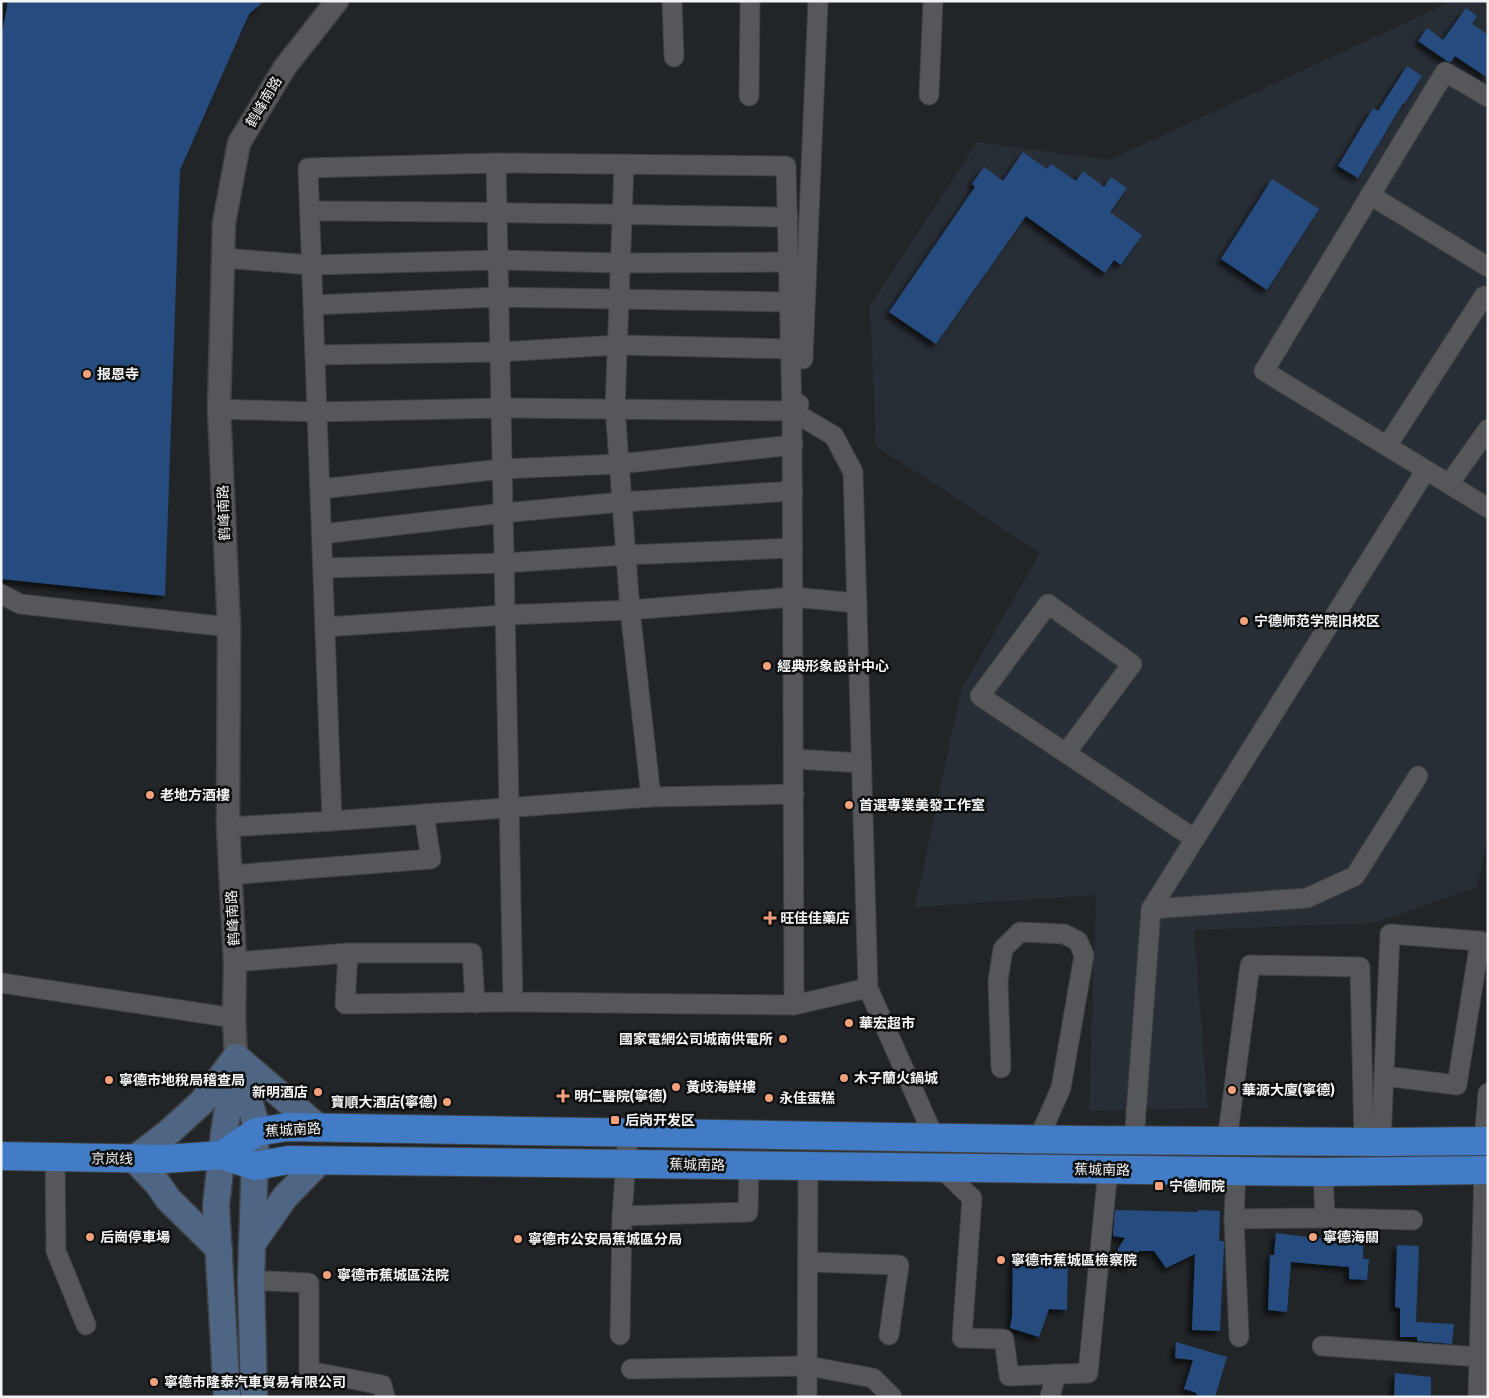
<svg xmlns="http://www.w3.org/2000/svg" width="1489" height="1398" font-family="'Fira Sans Condensed','Noto Sans SC',sans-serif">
<defs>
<filter id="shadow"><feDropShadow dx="-4.5" dy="4.5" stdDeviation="2.5" flood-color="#0009"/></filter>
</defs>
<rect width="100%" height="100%" fill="#222528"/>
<path fill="#282e36" d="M1453,1H1488V836L1477,887L1375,923L1194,930L1208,1108L1089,1111L1096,895L915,907L961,690L1040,553L876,446L870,306L977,142L1109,160Z"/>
<g fill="#254b7e" filter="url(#shadow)">
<path d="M8,1H264L249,14L180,170L165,596L1,579V39Z"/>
<path d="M1466,8L1477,16L1472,24L1488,35V78L1455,56L1451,62L1447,61L1418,41L1427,28L1443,40Z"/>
<path d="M1407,66L1422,76L1404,104L1403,103L1358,178L1338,166L1373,108L1378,111Z"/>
<path d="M1023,152L1047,169L1051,164L1076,181L1083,171L1104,187L1111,177L1127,188L1110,212L1142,235L1121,265L1114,260L1105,273L1026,216L936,344L889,312L975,187L972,184L984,167L1003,181Z"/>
<path d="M1272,179L1319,209L1267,290L1221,259Z"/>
<path d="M1115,1210L1198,1212V1210L1220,1211L1219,1241H1224V1245L1220,1331L1192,1330L1195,1254L1166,1268L1154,1251H1139L1127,1268L1112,1258L1125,1238L1113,1236Z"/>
<path d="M1276,1233L1308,1237L1363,1239V1259H1369L1367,1280L1349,1279V1267L1291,1262L1287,1312L1268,1310L1270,1255H1274Z"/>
<path d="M1397,1245L1419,1246L1416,1322L1454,1324L1452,1344L1417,1341V1337H1400V1308L1395,1307Z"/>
<path d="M1013,1255L1068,1256L1067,1310L1049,1309L1039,1337L1010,1328L1012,1317Z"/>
<path d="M1176,1342L1227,1357L1215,1397H1196L1197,1393L1184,1389L1193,1360L1175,1358Z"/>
<path d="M1395,1373L1431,1377V1397H1394Z"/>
</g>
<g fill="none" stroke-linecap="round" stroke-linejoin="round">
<g stroke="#3f4143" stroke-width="21">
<g id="minor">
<path d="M672,1L674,57"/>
<path d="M929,95L933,1"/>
<path d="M749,96L750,1"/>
<path d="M496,163L513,1002L794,1005"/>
<path d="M624,165L615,408L630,610L651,797L794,794"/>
<path d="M1370,195L1488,267"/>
<path d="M310,211C469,211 628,215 788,217"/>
<path d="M223,258L312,265L498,260L620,263L789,262"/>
<path d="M313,305L499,297L790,302"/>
<path d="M315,355L500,352L618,345L791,349"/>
<path d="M803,359L818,1"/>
<path d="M799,404L792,411L834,436L853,472L868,988L934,1137"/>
<path d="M219,409L317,412L501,408L792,411"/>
<path d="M1387,446L1484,296L1488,299"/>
<path d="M1426,470L1488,508"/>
<path d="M1449,484L1488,429"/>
<path d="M320,489L502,469L619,464L793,445"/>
<path d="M322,534L503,513L622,502L793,491"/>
<path d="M323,568L504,563L626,555L793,548"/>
<path d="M1,594L20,604L229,627"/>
<path d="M325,627L505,615L630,610L793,597L857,603"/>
<path d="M1066,753L1132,664L1048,604L980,696L1195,839"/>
<path d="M794,759L862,763"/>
<path d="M651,797L332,821L308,168L496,163L786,166L792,411L794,1005L868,988"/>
<path d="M228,827L332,821"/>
<path d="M230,875L431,859L424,814"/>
<path d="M1151,909L1307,898L1355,876L1418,776"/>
<path d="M348,953H472L475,1003"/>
<path d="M235,962L348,953L345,1004L513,1002"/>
<path d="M1,983L234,1018"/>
<path d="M1001,1068L998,981L1003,949L1020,932L1064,934L1078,941L1084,955L1061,1088L1038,1140"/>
<path d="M1134,1141L1151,909L1426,470L1264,371L1445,72L1488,97"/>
<path d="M1227,1141L1250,965L1360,967L1364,1142"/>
<path d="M1484,1141L1488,1093"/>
<path d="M1381,1142L1390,934L1480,941L1457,1085L1384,1076"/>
<path d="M55,1158L56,1251L86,1325"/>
<path d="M940,1167L972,1198L962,1338L1004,1339L1009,1376L1088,1373L1108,1169"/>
<path d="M622,1216L748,1212L749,1165"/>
<path d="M1325,1218L1413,1220"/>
<path d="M1234,1219L1236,1171"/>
<path d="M808,1262L899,1265L889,1335"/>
<path d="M251,1280L309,1283V1371L382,1385L385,1397"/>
<path d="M620,1335L622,1216L628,1132"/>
<path d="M1239,1337L1234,1219L1325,1218L1323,1172"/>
<path d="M1322,1346L1480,1357"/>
<path d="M631,1369L808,1366L873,1378L892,1397"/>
<path d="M807,1397L808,1166"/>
<path d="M1050,1397L1056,1374"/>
<path d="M1478,1397L1484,1170"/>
</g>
</g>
<g stroke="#3f4143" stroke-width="25">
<path id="tertiary" d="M236,1057L234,1018L235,962L228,827L229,627L219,409L224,223L239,143L285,67L337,1"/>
</g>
<g stroke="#3f4143" stroke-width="29">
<g id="secondary">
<path d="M236,1057L256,1124L251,1280L254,1397"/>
<path d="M252,1244L285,1197L321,1160"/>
<path d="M219,1249L169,1200L157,1183L134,1159L168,1133L202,1102L236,1057L319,1128"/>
<path d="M227,1397L216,1206L224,1133L235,1064"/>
</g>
</g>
<g stroke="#3f4143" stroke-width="30">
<g id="trunk">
<path d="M222,1155L256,1132L287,1127L1078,1140L1381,1142L1488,1141"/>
<path d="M1,1156L164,1159L222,1155L255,1166L288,1160L1323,1172L1488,1170"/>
</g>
</g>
<use href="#minor" stroke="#55575b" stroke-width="19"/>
<use href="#tertiary" stroke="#55575b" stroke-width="22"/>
<use href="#secondary" stroke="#4e6584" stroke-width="26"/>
<use href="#trunk" stroke="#427cc7" stroke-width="28"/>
</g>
<g fill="#f1a17b" stroke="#0d0e0f" stroke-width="2">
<circle cx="87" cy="374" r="5"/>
<circle cx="1244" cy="621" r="5"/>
<circle cx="767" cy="666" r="5"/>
<circle cx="150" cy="795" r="5"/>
<circle cx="849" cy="805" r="5"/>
<path d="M767.5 910.5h5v5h5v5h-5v5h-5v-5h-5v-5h5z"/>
<circle cx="849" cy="1023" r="5"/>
<circle cx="783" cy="1039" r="5"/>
<circle cx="844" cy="1078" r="5"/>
<circle cx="109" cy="1080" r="5"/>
<circle cx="676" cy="1087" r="5"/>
<circle cx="1232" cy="1090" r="5"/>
<circle cx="318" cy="1092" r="5"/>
<path d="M560.5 1088.5h5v5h5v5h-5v5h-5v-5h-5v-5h5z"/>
<circle cx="769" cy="1098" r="5"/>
<circle cx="447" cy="1102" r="5"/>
<rect x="610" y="1115" width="10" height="10" rx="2.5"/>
<rect x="1154" y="1181" width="10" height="10" rx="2.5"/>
<circle cx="90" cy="1237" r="5"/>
<circle cx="1313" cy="1237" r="5"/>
<circle cx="518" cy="1239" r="5"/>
<circle cx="1001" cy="1260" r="5"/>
<circle cx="327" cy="1275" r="5"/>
<circle cx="154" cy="1382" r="5"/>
</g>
<g text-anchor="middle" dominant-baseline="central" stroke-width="5" stroke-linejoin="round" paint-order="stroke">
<g font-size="14" fill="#f2f4f6" stroke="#0d0e0f">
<text transform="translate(264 102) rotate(-59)">鹤峰南路</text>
<text transform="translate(224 513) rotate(-92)">鹤峰南路</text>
<text transform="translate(233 918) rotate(-93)">鹤峰南路</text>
<text transform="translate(293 1130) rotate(-3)">蕉城南路</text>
<text transform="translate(112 1159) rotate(1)">京岚线</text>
<text transform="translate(697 1165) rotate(1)">蕉城南路</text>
<text transform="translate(1102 1170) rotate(1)">蕉城南路</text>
</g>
<g font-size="14" font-weight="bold" fill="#f2f4f6" stroke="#0d0e0f" text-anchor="start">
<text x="97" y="374">报恩寺</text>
<text x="1254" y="621">宁德师范学院旧校区</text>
<text x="777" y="666">經典形象設計中心</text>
<text x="160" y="795">老地方酒樓</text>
<text x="859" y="805">首選專業美發工作室</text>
<text x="780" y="918">旺佳佳藥店</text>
<text x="859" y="1023">華宏超市</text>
<text x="773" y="1039" text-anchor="end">國家電網公司城南供電所</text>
<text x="854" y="1078">木子蘭火鍋城</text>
<text x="119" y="1080">寧德市地稅局稽查局</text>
<text x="686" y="1087">黃歧海鮮樓</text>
<text x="1242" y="1090">華源大廈(寧德)</text>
<text x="308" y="1092" text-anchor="end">新明酒店</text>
<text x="574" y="1096">明仁醫院(寧德)</text>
<text x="779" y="1098">永佳蛋糕</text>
<text x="437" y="1102" text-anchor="end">寶順大酒店(寧德)</text>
<text x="625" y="1120">后岗开发区</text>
<text x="1169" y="1186">宁德师院</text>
<text x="100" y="1237">后崗停車場</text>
<text x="1323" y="1237">寧德海關</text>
<text x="528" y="1239">寧德市公安局蕉城區分局</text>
<text x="1011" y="1260">寧德市蕉城區檢察院</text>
<text x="337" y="1275">寧德市蕉城區法院</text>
<text x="164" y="1382">寧德市隆泰汽車貿易有限公司</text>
</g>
</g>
<rect width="1489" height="1398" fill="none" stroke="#f2f4f6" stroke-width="5"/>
</svg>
